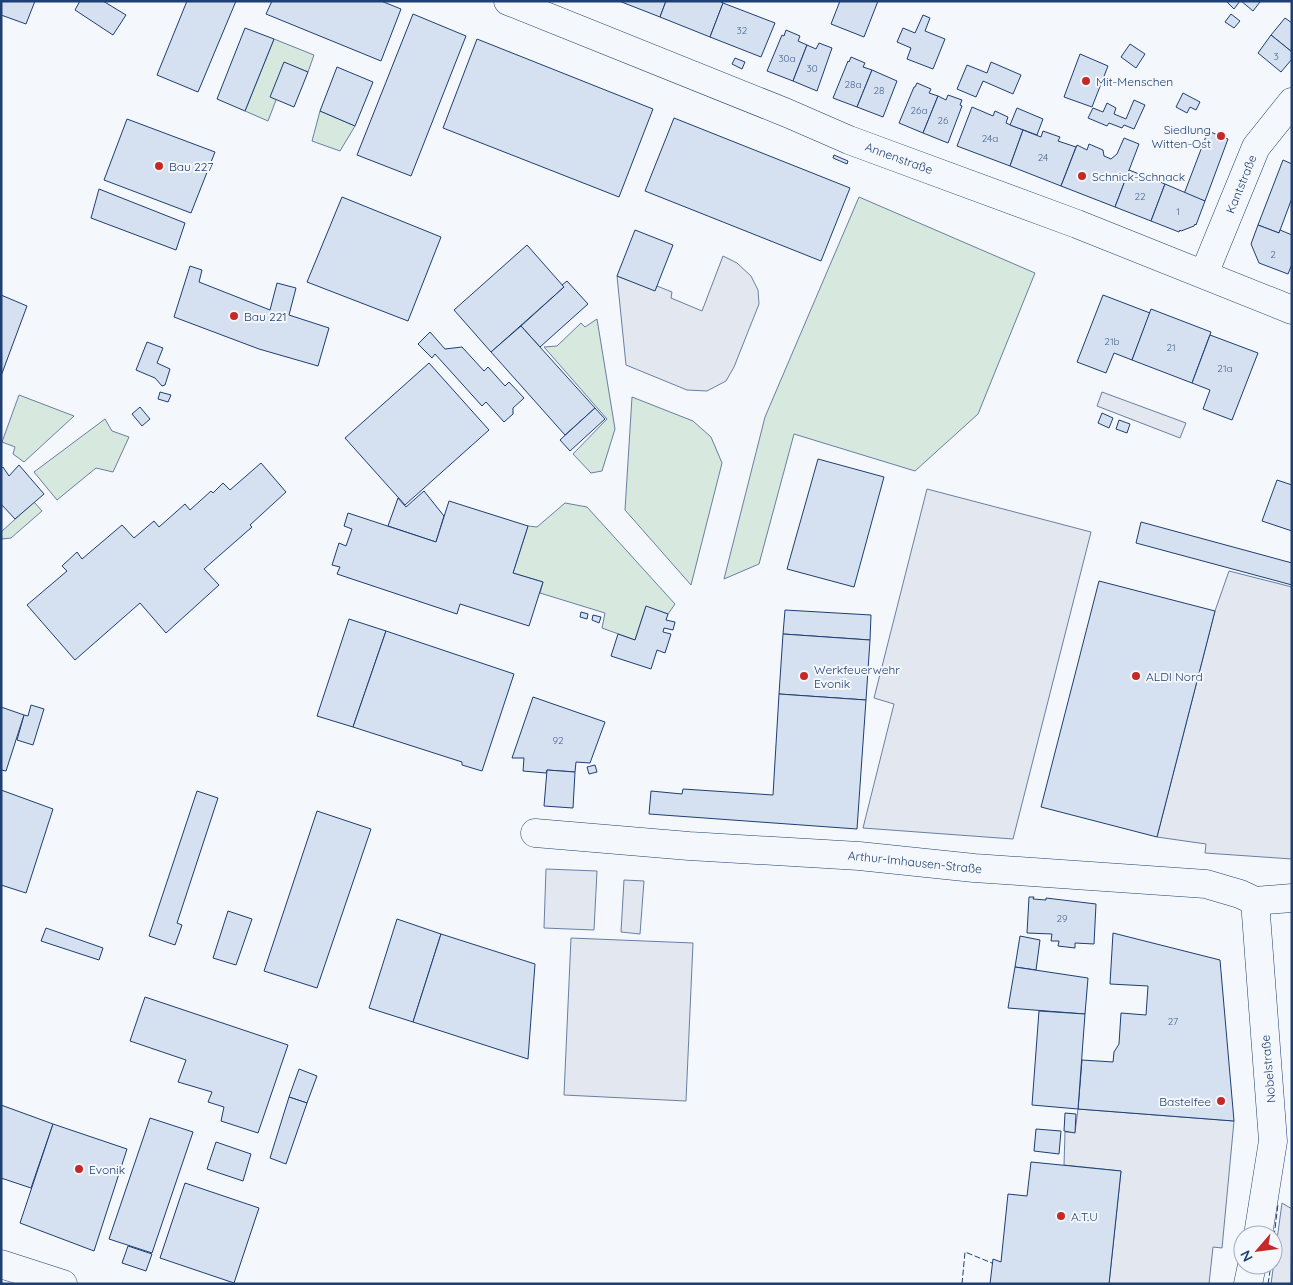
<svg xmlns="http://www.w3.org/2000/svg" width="1293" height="1285" font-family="Quicksand,sans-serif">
<rect width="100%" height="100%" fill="#f4f7fb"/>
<g fill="#d7e8df" stroke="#687fa3">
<path d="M274,39L314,55L308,72L285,63L276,100L268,121L245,111Z"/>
<path d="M320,111L355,126L340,151L312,141Z"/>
<path d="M859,197L1035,273L978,414L915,471L794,434L759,564L724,579L765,417Z"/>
<path d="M597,319L615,429L602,471L591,473L573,454L607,419L544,347L557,346L581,323L585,327Z"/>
<path d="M19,395L74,416L24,462L13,454L15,447L2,442Z"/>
<path d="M632,397L693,421L711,437L722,463L691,585L625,510Z"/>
<path d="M105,419L112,431L129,437L113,472L96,468L57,500L34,472Z"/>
<path d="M34,502L42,511L11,538L2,539L1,532Z"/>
<path d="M565,503L587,507L675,604L668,614L646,607L635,640L602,628L605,613L540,593L543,582L513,573L528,526L537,527Z"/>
</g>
<g fill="#e3e8f0" stroke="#687fa3">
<path d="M723,256L737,263L751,276L758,290L759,304L734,367L726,381L707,391L687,390L626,365L617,276L655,290L657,286L672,292L671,298L702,311Z"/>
<path d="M1102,392L1186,423L1180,438L1097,406Z"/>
<path d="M927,489L1091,532L1013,839L863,828L894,704L874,698Z"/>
<path d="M1229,571L1292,587V859L1205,853L1206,844L1157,837L1215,611Z"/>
<path d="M546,869L597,871L594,930L544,928Z"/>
<path d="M624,880L644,881L640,934L621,932Z"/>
<path d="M571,938L693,943L686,1101L564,1095Z"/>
<path d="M1078,1109L1234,1121L1222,1248L1213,1247L1209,1284H1109L1121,1171L1064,1165L1065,1132H1075Z"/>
<path d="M1282,1203L1292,1209L1291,1284H1271Z"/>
</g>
<g fill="#d5e0f0" stroke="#1d3f73">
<path d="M1,1H35L26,24L1,15Z"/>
<path d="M80,1H103L126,15L113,35L75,10Z"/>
<path d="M187,1H236L198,92L157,75Z"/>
<path d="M272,1H381L401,9L381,61L266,14Z"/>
<path d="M619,1H666L660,17Z"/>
<path d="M666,1H719L723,3L710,37L660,17Z"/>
<path d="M840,1H878L864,37L831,24Z"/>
<path d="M1226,1H1240L1234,9Z"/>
<path d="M1241,1H1259L1260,2L1253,11Z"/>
<path d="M723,3L775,23L761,57L710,37Z"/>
<path d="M413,14L466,36L411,176L357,155Z"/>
<path d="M1231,14L1240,21L1234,28L1225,22Z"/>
<path d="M923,15L930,18L925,31L945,39L933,69L907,59L911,48L897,42L903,28L915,33Z"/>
<path d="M1285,18L1292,23V52L1271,35Z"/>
<path d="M245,28L274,39L245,111L217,99Z"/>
<path d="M786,30L800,36L798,41L807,45L793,81L767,71L782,35L784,36Z"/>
<path d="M1271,35L1292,52V59L1281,72L1258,53Z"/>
<path d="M477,39L653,109L619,197L443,128Z"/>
<path d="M819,43L832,48L817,91L793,81L807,45L816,49Z"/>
<path d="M1130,44L1145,54L1136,68L1121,57Z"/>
<path d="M1080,54L1108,66L1092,107L1064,97Z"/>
<path d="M851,57L865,63L863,67L872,70L857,107L833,98L848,61L849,62Z"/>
<path d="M735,58L745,62L742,69L732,64Z"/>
<path d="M284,62L308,72L294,107L270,97Z"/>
<path d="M991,62L1021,75L1013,94L983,81L976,97L957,89L967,65L987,73Z"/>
<path d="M337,67L373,82L355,126L320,111Z"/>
<path d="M872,70L897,81L883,117L857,107Z"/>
<path d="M917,83L931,89L929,93L938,96L923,133L899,123L914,87H915Z"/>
<path d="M1183,93L1200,102L1196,110L1190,107L1187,113L1176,107Z"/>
<path d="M948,95L962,100L960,105L962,106L948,143L923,133L938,96L946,100Z"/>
<path d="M1134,100L1145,105L1134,129L1124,125L1122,128L1109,123L1107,126L1088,118L1093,108L1103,112L1107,103L1116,108L1114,114L1126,119Z"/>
<path d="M972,107L993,116L995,111L1008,117L1006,123L1023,130L1010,166L957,146Z"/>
<path d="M1017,108L1043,119L1037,135L1010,125Z"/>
<path d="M674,118L850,188L821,261L645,191Z"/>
<path d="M127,119L215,152L191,213L104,180Z"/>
<path d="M1023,130L1041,137L1043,131L1060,137L1058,141L1076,147L1061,186L1010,166Z"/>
<path d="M1208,131L1228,139L1205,201L1184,194Z"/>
<path d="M1124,138L1139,144L1115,207L1061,186L1077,145L1087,150L1089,144L1103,150L1104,156L1111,159L1117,154Z"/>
<path d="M834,155L848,161L847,164L833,158Z"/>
<path d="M1283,160L1292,164V198L1279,233L1258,225Z"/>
<path d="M1129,170L1165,184L1151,221L1115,207Z"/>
<path d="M1165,184L1205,201L1196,225L1195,224L1194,226L1181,231L1180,230L1179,232L1151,221Z"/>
<path d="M99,189L185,223L176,250L91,218Z"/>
<path d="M342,197L441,237L408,321L307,282Z"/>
<path d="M1258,225L1279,233L1280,230L1292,235V264L1288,274L1259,263L1251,244Z"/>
<path d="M635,230L673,245L655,291L617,276Z"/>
<path d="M527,245L564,287L491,352L454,310Z"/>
<path d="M190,266L202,270L199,282L270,310L277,283L296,288L289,315L329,328L318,366L259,349L174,317Z"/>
<path d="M567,281L588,304L540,347L521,326L564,287L562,285Z"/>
<path d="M1,295L27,306L1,376Z"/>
<path d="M1103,295L1150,313L1132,360L1114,353L1106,373L1077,362Z"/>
<path d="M1151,309L1211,332L1192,383L1132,360Z"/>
<path d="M521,326L595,408L565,435L491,352Z"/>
<path d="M430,332L445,349L462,347L484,371L488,367L505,386L509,382L524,398L513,408V414L504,422L486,402L482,406L435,354L432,358L418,344Z"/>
<path d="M1210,335L1258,353L1232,420L1203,409L1210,390L1192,383Z"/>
<path d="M147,342L163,348L157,363L170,369L165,385L162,386L155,378L136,370Z"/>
<path d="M429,363L489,430L405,505L345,438Z"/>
<path d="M160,392L171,395L168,402L158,399Z"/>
<path d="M140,407L150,419L142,426L132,414Z"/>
<path d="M595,408L605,419L570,451L560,440Z"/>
<path d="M1102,413L1113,418L1109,428L1098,423Z"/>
<path d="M1119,420L1130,424L1127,433L1116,429Z"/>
<path d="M818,459L884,477L854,587L787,569Z"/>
<path d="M261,463L286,492L250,525L252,527L204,569L219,585L166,633L140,603L75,660L27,605L67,571L62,566L77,552L82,559L122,525L134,538L154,521L159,527L185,504L190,510L211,491L213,493L223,483L230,490Z"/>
<path d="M19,465L44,494L15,519L1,504V469L3,467L9,476Z"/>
<path d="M1277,480L1292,485V531L1262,521Z"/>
<path d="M424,491L444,516L436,542L388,526L398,498L406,507Z"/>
<path d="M449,501L528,526L513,573L543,582L529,626L460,604L457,614L337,574L340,567L332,565L339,543L346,546L352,529L344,526L348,513L436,542Z"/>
<path d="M1141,522L1292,563V585L1136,543Z"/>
<path d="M1099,581L1215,611L1157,837L1041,807Z"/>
<path d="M646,606L668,614L666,620L675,622L673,630L664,628L663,632L671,634L665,653L657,650L651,669L611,656L618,634L635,640Z"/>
<path d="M785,610L871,615L870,640L783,634Z"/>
<path d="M581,612L588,614L587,619L580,617Z"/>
<path d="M593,615L601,617L599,623L592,620Z"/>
<path d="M349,619L386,631L353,727L317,716Z"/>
<path d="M386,631L514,674L482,771L462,765V762L353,727Z"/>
<path d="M783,634L870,640L866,700L779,694Z"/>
<path d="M779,694L866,700L857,829L649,814L651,791L682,794L683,789L773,795Z"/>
<path d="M533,697L605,722L590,763L576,762L575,772L547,770L546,773L523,771L524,758H512Z"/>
<path d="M31,705L44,709L33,745L17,740L24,715L28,716Z"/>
<path d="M1,707L24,715L6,771L1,770Z"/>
<path d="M595,765L597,772L589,774L587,767Z"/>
<path d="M547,770L575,772L573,808L544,806Z"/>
<path d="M1,790L53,809L26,893L1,885Z"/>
<path d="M197,791L218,798L177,923L182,925L175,945L149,936Z"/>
<path d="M317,811L371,829L317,988L264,971Z"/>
<path d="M1029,897H1034L1033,899L1046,900V898L1096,904L1094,944L1075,943V948L1058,946L1059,941H1051L1052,934L1027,933Z"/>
<path d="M228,911L252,919L236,965L213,958Z"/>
<path d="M397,919L441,934L413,1022L369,1008Z"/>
<path d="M46,928L103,948L99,960L41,941Z"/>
<path d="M1113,933L1220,960L1234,1121L1078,1109L1082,1060L1113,1062L1114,1052L1119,1044L1121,1013L1146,1015L1148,986L1110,984Z"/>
<path d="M441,934L535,964L528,1059L413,1022Z"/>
<path d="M1020,936L1040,940L1036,970L1015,967Z"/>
<path d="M1015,967L1088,978L1085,1014L1008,1008Z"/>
<path d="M145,997L288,1045L258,1133L221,1121L224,1107L208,1102L212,1092L178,1082L186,1060L130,1041Z"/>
<path d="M1039,1011L1085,1014L1078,1109L1032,1105Z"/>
<path d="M299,1069L317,1076L307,1103L289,1097Z"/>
<path d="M289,1097L307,1103L286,1164L270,1158Z"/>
<path d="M1,1105L53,1124L31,1188L1,1178Z"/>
<path d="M1065,1113L1076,1114L1075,1133L1064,1131Z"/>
<path d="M150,1118L193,1132L152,1253L109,1239Z"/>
<path d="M53,1124L127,1149L94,1251L20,1223Z"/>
<path d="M1036,1129L1061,1131L1059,1154L1034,1151Z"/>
<path d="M216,1142L251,1154L243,1181L207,1169Z"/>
<path d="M1031,1162L1121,1171L1109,1284H990L993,1259L1001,1262L1008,1194L1027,1196Z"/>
<path d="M185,1183L259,1208L234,1283L160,1258Z"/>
<path d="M128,1246L152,1254L146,1271L122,1263Z"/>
</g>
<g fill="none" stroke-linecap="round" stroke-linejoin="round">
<g stroke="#1d3f73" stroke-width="29">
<g id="minor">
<path d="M508,1L787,113L849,140L1077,224L1292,310"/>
<path d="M1204,274L1256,147L1292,102"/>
<path d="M535,833L689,846L859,856L974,868L1206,884L1240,894L1255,901L1292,898"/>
<path d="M1255,901L1273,1141L1258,1235"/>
<path d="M1248,1284L1252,1265"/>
</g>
</g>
<g stroke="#1d3f73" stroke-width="29">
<path id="major" d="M1,1264L63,1284"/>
</g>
<use href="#minor" stroke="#f4f7fb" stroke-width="28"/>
<use href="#major" stroke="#f4f7fb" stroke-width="28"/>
<g stroke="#1d3f73" stroke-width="1" stroke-dasharray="6 2.5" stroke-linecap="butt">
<path d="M1273,1245L1278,1204"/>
<path d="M962,1284L965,1252L992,1263"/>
<path d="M1268,1284L1271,1265"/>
</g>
</g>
<g fill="#c62828" stroke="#f4f7fb" stroke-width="2">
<circle cx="1086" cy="81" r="5"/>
<circle cx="1221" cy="136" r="5"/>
<circle cx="159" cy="166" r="5"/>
<circle cx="1082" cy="176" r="5"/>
<circle cx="234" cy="316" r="5"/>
<circle cx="804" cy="676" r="5"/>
<circle cx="1136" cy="676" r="5"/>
<circle cx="1221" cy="1101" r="5"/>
<circle cx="79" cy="1169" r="5"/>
<circle cx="1061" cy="1216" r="5"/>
</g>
<g text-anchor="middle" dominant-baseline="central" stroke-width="4" stroke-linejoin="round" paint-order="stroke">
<g font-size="10" fill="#4b6792">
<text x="742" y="30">32</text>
<text x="1276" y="56">3</text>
<text x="787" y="58">30a</text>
<text x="812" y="68">30</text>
<text x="853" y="84">28a</text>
<text x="879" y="90">28</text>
<text x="919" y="110">26a</text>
<text x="943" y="120">26</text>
<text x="990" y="138">24a</text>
<text x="1043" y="157">24</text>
<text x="1140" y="196">22</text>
<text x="1178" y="211">1</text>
<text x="1273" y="254">2</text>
<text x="1112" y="341">21b</text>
<text x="1171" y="347">21</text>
<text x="1225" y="368">21a</text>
<text x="558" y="740">92</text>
<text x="1062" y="918">29</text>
<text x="1173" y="1021">27</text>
</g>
<g font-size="12" fill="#1d3f73" stroke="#f4f7fb" text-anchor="start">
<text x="1096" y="81">Mit-Menschen</text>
<text x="1211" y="129" text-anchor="end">Siedlung<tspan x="1211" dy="14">Witten-Ost</tspan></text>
<text x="169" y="166">Bau 227</text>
<text x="1092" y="176">Schnick-Schnack</text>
<text x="244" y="316">Bau 221</text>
<text x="814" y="669">Werkfeuerwehr<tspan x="814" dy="14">Evonik</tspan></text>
<text x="1146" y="676">ALDI Nord</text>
<text x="1211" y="1101" text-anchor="end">Bastelfee</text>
<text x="89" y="1169">Evonik</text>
<text x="1071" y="1216">A.T.U</text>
</g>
<g font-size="12" fill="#1d3f73" stroke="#f4f7fb">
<text transform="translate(899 158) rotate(20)">Annenstraße</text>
<text transform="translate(1241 184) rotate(-68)">Kantstraße</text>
<text transform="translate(915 862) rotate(6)">Arthur-Imhausen-Straße</text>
<text transform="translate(1268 1069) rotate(-95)">Nobelstraße</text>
</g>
</g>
<rect width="1293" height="1285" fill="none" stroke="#1d3f73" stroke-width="5"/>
<g transform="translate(1258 1250) rotate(242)"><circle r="24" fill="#f4f7fb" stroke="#9eadc5"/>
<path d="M0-4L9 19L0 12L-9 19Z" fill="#c62828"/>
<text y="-8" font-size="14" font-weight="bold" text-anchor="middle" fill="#1d3f73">N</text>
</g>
</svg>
